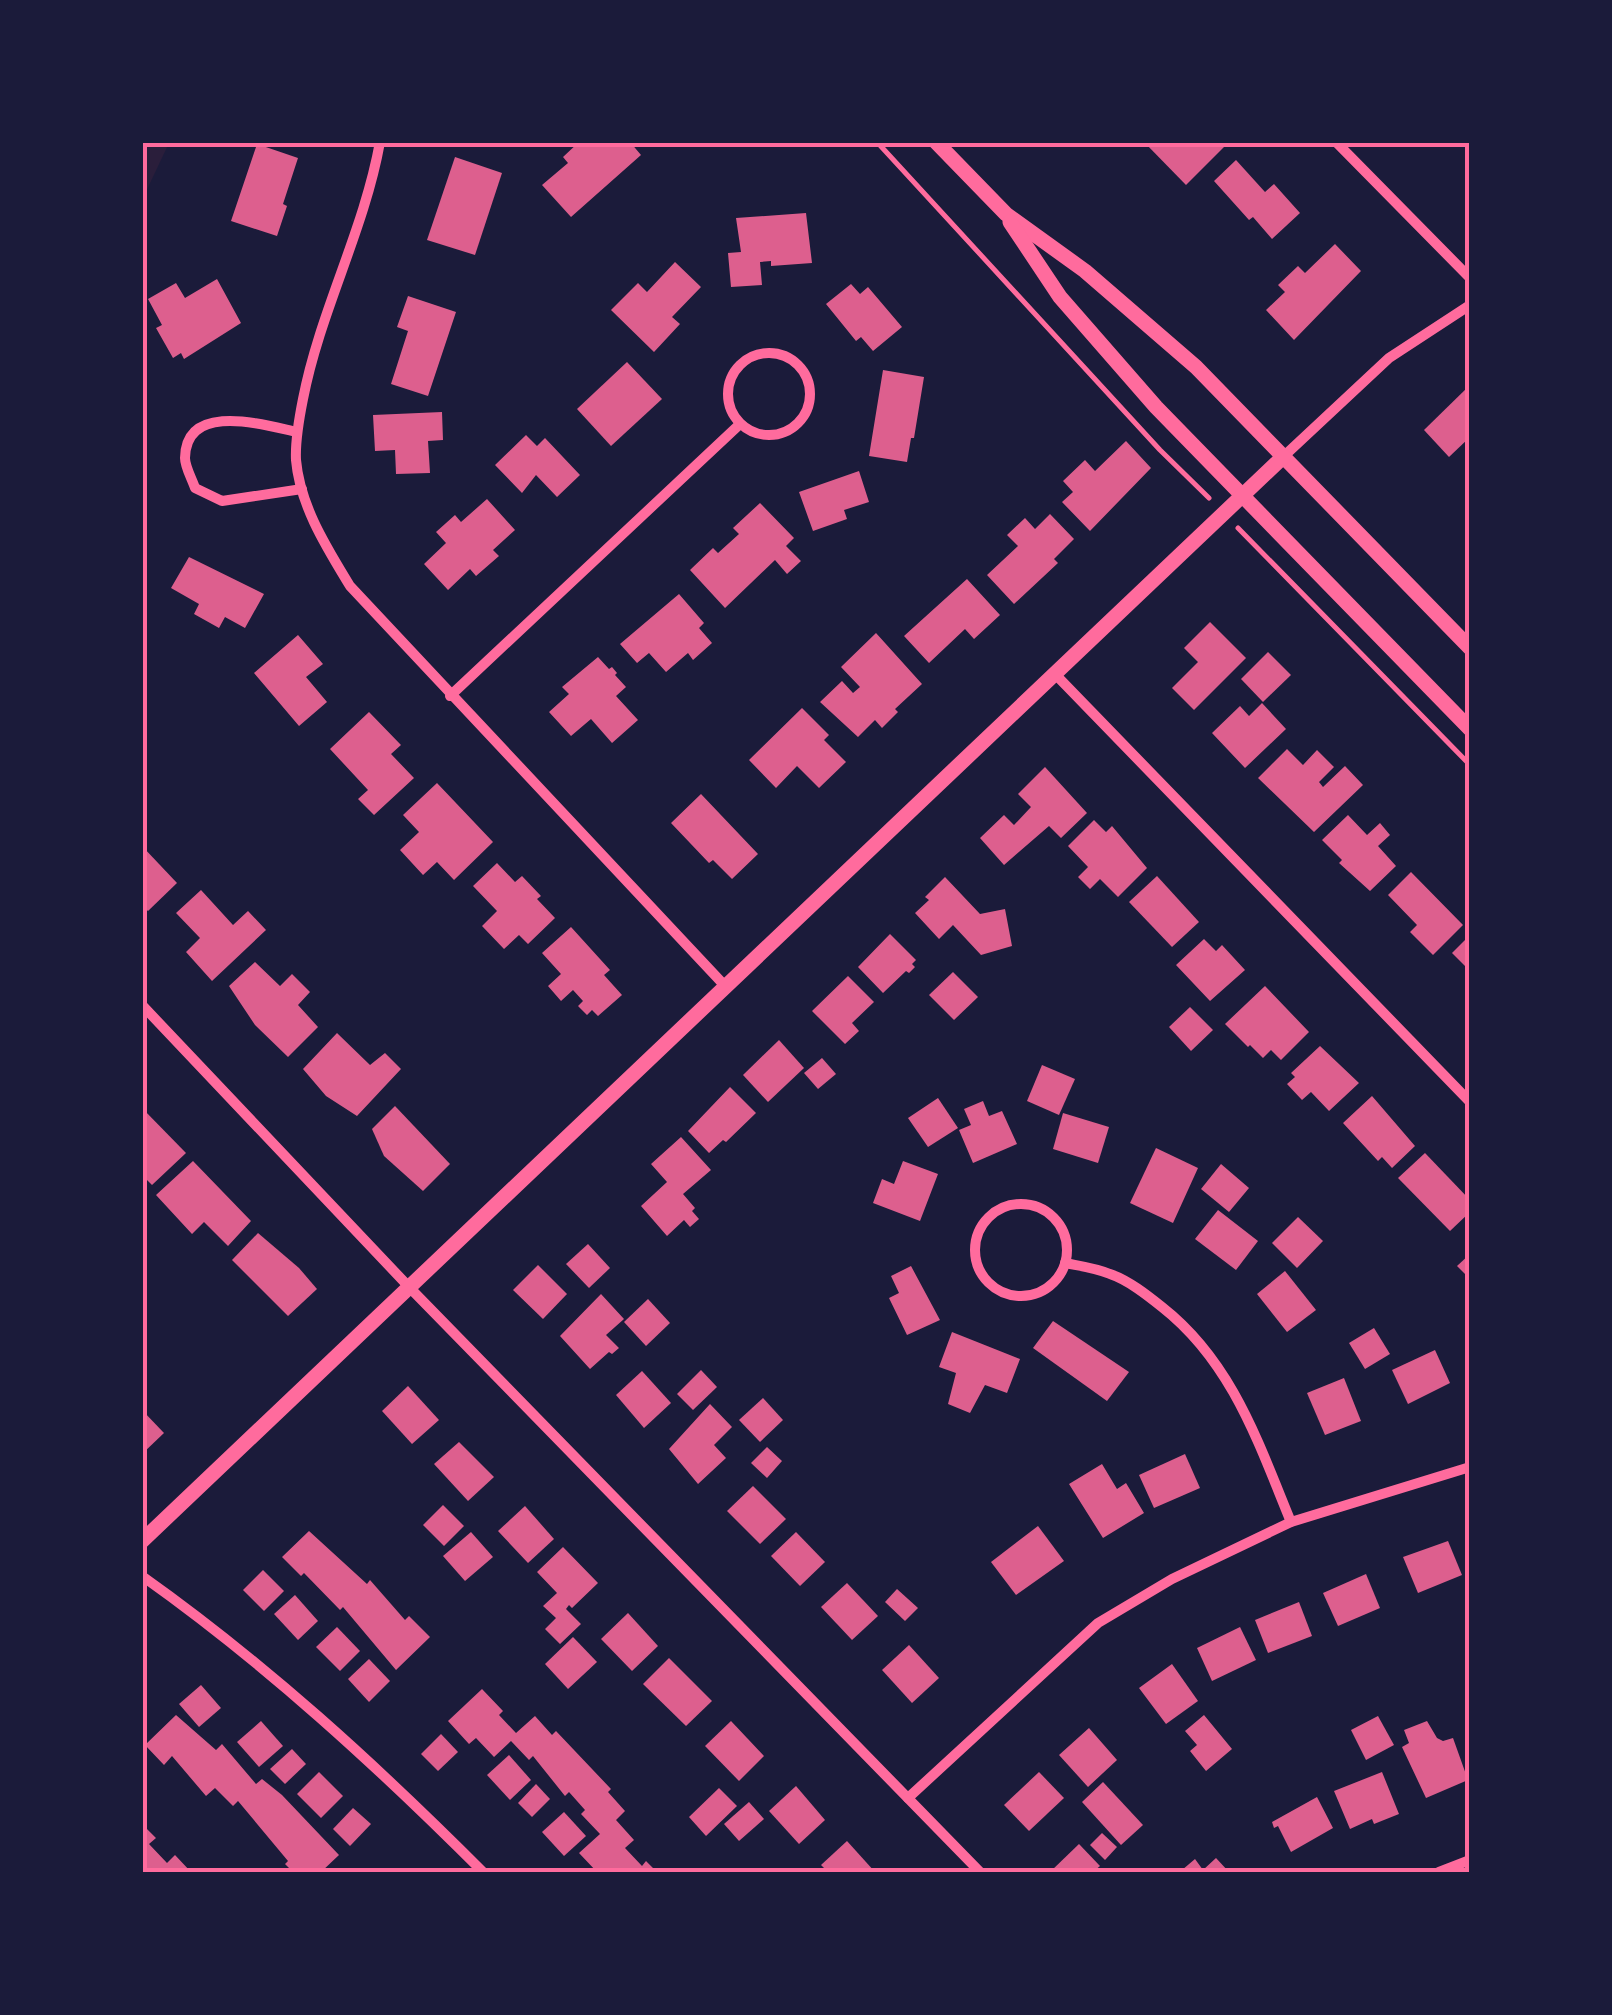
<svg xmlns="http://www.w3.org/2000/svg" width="1612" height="2015" font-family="'Noto Sans',sans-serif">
<rect width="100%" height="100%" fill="#1b1b3a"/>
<path fill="#2a1e3b" d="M143,142L169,143L143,198L142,143Z"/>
<g fill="#dd5f8e">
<path d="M579,142H630L641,155L571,217L542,185L568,163L563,157Z"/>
<path d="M1144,142H1229L1186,185Z"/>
<path d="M257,144L298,158L283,204L287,206L277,236L231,221Z"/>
<path d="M455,157L502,173L475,255L427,240Z"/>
<path d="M1236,160L1265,192L1274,184L1300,213L1272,239L1253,217L1249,220L1214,181Z"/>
<path d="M806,213L812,263L771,266V261L760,262L762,285L731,287L728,253L741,252L736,218Z"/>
<path d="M1335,244L1361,271L1294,340L1266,310L1285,292L1278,285L1298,266L1305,273Z"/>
<path d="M675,262L701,287L672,317L680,324L654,352L611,310L638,283L647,292Z"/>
<path d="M217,279L241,323L184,359L181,353L173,358L156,328L162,325L148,299L176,283L185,298Z"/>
<path d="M851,284L860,294L868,287L902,327L873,351L861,337L856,341L826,304Z"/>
<path d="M408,296L456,312L428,396L391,384L408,331L397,327Z"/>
<path d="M627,362L662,399L611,446L577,409Z"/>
<path d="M883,370L924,377L914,438H911L907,462L869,456Z"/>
<path d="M1470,385V437L1449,457L1424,430Z"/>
<path d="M442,412L443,440L428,441L430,473L396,474L395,450L375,451L373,415Z"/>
<path d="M526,435L537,446L545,438L580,475L557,497L536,475L522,493L495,465Z"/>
<path d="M1126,441L1151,468L1090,531L1062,502L1073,492L1063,481L1085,460L1095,471Z"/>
<path d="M859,471L869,502L844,510L847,519L813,531L799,492Z"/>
<path d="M487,499L515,530L493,550L499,556L476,576L470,569L448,590L424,564L446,543L436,532L455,515L461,522Z"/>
<path d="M760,503L794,538L786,546L801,561L787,574L775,560L725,608L690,570L713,548L718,553L739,534L733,528Z"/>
<path d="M1050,514L1074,539L1054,559L1058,563L1014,604L987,575L1018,546L1007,535L1025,518L1035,529Z"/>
<path d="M189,557L264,594L245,628L225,617L219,628L194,614L199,604L171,588Z"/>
<path d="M967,579L1000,615L974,639L965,629L929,663L904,636Z"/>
<path d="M679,594L704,623L699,628L712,643L693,660L688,653L666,672L649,653L637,663L620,644Z"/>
<path d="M1210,622L1246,658L1194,710L1172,688L1198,662L1184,648Z"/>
<path d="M876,633L922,684L895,709L898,712L882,728L875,720L858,737L820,702L842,681L853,693L860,687L841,667Z"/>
<path d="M298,635L323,664L306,677L327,702L299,726L254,673Z"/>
<path d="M1268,652L1291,675L1263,702L1241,679Z"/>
<path d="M598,657L609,669L612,667L617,673L615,675L626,687L616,696L638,720L612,743L591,719L571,736L549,712L569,694L562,687Z"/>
<path d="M1262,703L1286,729L1245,768L1212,733L1240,706L1249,716Z"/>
<path d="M802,708L829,735L824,740L846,762L819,788L797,766L776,788L749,760Z"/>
<path d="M369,712L401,745L391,754L414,778L374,815L358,799L368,790L330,749Z"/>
<path d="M1287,749L1303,765L1317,750L1334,767L1319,782L1323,787L1345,766L1363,785L1314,832L1258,778Z"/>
<path d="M1045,767L1087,813L1061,838L1049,826L1004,865L980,838L1004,815L1014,825L1031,807L1018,794Z"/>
<path d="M437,783L493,842L454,880L437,862L423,875L400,850L419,832L403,815Z"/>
<path d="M701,794L758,854L732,879L713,860L709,863L671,823Z"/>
<path d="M1348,815L1367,835L1380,823L1390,835L1378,846L1396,866L1370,891L1339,863L1342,860L1322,840Z"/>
<path d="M1094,820L1106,832L1112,826L1147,868L1118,897L1100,879L1090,889L1078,877L1088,867L1068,846Z"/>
<path d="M142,846L177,883L148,911L142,906Z"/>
<path d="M497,863L515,882L522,876L541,896L537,899L555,918L528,944L519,935L504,949L482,926L497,911L473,886Z"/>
<path d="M1411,872L1463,925L1433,955L1410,932L1417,925L1388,895Z"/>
<path d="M1157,876L1199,922L1172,947L1129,902Z"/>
<path d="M945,877L980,914L1005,909L1012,946L981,955L953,925L939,939L915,913L929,900L925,897Z"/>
<path d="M201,890L233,925L248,911L266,930L212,981L186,952L200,938L176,913Z"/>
<path d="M571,927L610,970L604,975L622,995L598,1016L592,1010L587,1015L578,1006L583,1001L573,990L561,1001L548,986L561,974L542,953Z"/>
<path d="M890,934L916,960L912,964L915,967L909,973L906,971L883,993L858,967Z"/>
<path d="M1470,935V971L1452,953Z"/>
<path d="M1204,939L1216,951L1222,945L1245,970L1210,1001L1176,965Z"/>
<path d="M255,962L280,986L292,974L310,992L298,1005L318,1027L288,1057L255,1025L229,986Z"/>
<path d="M953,972L978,997L954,1020L929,995Z"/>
<path d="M848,976L874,1002L852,1023L859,1031L845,1044L812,1011Z"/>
<path d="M1265,986L1309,1032L1281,1060L1271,1050L1263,1058L1250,1045L1248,1047L1225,1024Z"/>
<path d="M1190,1007L1213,1030L1191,1051L1169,1027Z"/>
<path d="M337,1033L370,1065L385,1053L401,1069L357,1116L326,1096L303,1069Z"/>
<path d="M779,1040L804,1068L768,1102L743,1075Z"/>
<path d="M1320,1046L1359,1083L1329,1111L1311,1092L1302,1100L1287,1084L1295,1077L1291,1073Z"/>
<path d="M822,1058L836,1074L818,1089L804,1073Z"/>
<path d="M1042,1065L1075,1079L1059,1115L1027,1101Z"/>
<path d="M730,1087L756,1113L726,1142L723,1140L709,1153L688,1131Z"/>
<path d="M1372,1096L1415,1146L1392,1168L1382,1157L1378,1161L1343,1123Z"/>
<path d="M938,1098L958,1128L928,1147L908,1118Z"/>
<path d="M983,1101L989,1116L1002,1111L1017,1144L973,1163L959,1130L971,1125L964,1109Z"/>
<path d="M395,1106L450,1164L423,1191L384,1156L372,1129Z"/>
<path d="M142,1108L186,1153L152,1185L142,1175Z"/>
<path d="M1063,1113L1109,1127L1098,1163L1053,1149Z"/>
<path d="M681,1137L711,1170L683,1194L695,1208L692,1211L699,1219L690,1227L684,1220L667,1236L641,1206L667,1182L651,1164Z"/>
<path d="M1156,1148L1198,1168L1173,1223L1130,1203Z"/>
<path d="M1425,1153L1470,1200V1212L1450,1231L1398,1178Z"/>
<path d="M193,1161L251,1221L228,1246L204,1222L192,1234L156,1195Z"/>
<path d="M903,1161L938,1174L920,1221L873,1203L882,1179L894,1184Z"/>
<path d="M1221,1164L1249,1188L1229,1212L1201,1189Z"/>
<path d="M1218,1210L1258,1241L1236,1270L1195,1239Z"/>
<path d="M1298,1217L1323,1241L1297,1268L1272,1243Z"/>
<path d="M258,1233L299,1268L317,1289L288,1316L232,1260Z"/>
<path d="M588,1244L610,1268L589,1288L566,1264Z"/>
<path d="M1470,1254V1279L1457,1266Z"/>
<path d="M538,1265L567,1294L543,1319L513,1290Z"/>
<path d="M911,1266L940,1320L907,1335L889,1298L899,1293L891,1276Z"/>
<path d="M1285,1271L1316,1310L1287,1332L1257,1294Z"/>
<path d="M601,1294L624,1319L606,1335L619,1348L612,1354L609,1352L590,1369L560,1336Z"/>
<path d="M648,1299L670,1323L646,1346L624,1322Z"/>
<path d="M1053,1321L1129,1372L1107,1401L1033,1348Z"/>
<path d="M1374,1328L1390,1354L1365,1369L1349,1343Z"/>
<path d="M952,1332L1020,1359L1007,1393L985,1385L970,1413L948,1404L956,1373L939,1367Z"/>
<path d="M1435,1350L1450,1383L1408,1404L1392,1370Z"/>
<path d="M701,1370L717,1387L693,1410L677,1394Z"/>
<path d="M642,1371L671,1403L644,1428L616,1395Z"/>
<path d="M1344,1378L1361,1421L1325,1435L1307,1393Z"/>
<path d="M408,1386L439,1420L412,1444L382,1411Z"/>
<path d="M763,1398L783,1420L760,1442L739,1420Z"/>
<path d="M710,1404L732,1427L714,1445L726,1458L698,1484L669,1449Z"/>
<path d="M142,1410L164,1433L142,1454Z"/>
<path d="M459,1442L494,1477L468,1501L434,1464Z"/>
<path d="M767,1447L782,1461L767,1478L751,1463Z"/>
<path d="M1185,1454L1200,1488L1154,1508L1139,1475Z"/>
<path d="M1102,1464L1117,1489L1126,1483L1144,1513L1103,1538L1069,1484Z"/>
<path d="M753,1486L786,1519L760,1544L727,1511Z"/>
<path d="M443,1505L464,1526L444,1546L423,1525Z"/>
<path d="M525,1506L554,1539L528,1563L498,1531Z"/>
<path d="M1038,1526L1064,1561L1016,1595L991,1562Z"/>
<path d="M309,1531L367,1584L370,1580L405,1620L409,1616L430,1637L396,1670L343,1607L340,1610L304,1573L301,1576L282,1557Z"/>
<path d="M471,1532L493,1557L465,1581L443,1556Z"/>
<path d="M796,1532L825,1562L800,1586L771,1556Z"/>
<path d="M1448,1541L1462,1575L1418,1593L1403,1557Z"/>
<path d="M563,1547L598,1583L572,1608L569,1605L566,1609L581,1624L560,1644L545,1629L556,1618L543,1606L557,1593L537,1572Z"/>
<path d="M263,1570L284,1591L264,1611L243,1590Z"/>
<path d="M1366,1574L1380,1608L1338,1626L1323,1593Z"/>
<path d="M847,1583L878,1616L852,1640L821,1607Z"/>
<path d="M897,1589L918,1608L905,1621L885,1602Z"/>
<path d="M295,1595L318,1621L298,1640L274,1614Z"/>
<path d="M1299,1602L1312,1636L1268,1653L1255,1620Z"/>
<path d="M628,1613L658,1646L632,1671L601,1639Z"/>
<path d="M337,1627L360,1651L340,1671L316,1647Z"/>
<path d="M1240,1627L1256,1660L1212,1681L1197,1648Z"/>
<path d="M573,1637L597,1662L568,1689L545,1664Z"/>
<path d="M909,1645L939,1678L912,1703L882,1670Z"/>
<path d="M669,1658L712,1701L686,1726L643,1684Z"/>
<path d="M369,1659L390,1681L369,1702L348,1679Z"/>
<path d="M1172,1664L1198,1701L1166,1724L1139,1688Z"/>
<path d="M201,1685L221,1708L199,1727L179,1704Z"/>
<path d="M482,1689L503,1711L499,1715L516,1733L535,1716L552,1735L556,1731L611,1789L608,1792L625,1811L616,1820L634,1840L625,1848L642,1866L646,1861L657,1872H604L601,1870L597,1872L579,1853L600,1834L581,1814L585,1810L569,1792L565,1796L533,1756L529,1760L511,1741L494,1757L476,1738L469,1744L448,1721Z"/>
<path d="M176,1715L216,1750L222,1744L256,1784L262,1779L282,1795L339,1855L321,1872H293L285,1864L288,1861L238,1801L233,1806L215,1788L206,1796L172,1756L164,1765L145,1745Z"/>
<path d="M1204,1715L1232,1749L1206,1771L1190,1751L1197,1745L1185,1731Z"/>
<path d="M1378,1716L1394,1745L1366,1760L1351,1730Z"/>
<path d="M261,1721L283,1746L259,1767L237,1742Z"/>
<path d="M731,1721L764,1756L739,1781L705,1746Z"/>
<path d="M1427,1721L1437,1738L1443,1741L1453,1738L1468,1780L1426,1798L1402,1747L1409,1743L1404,1730Z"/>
<path d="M1089,1728L1117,1760L1088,1787L1059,1755Z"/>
<path d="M441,1734L458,1752L438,1771L421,1754Z"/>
<path d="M292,1749L306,1764L285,1784L270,1769Z"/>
<path d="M509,1755L531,1780L510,1800L487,1775Z"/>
<path d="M319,1772L343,1796L321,1818L297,1794Z"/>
<path d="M1039,1772L1064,1798L1029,1831L1004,1805Z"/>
<path d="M1382,1772L1399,1814L1374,1824L1372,1819L1350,1829L1334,1791Z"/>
<path d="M1103,1782L1143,1825L1121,1845L1082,1802Z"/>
<path d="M536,1784L550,1799L532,1817L518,1803Z"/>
<path d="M796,1786L825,1820L799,1844L769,1811Z"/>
<path d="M719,1788L737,1806L706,1836L689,1817Z"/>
<path d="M1317,1797L1333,1828L1291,1852L1278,1826L1274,1828L1272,1822Z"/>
<path d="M749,1802L764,1819L739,1841L724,1824Z"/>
<path d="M353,1808L371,1824L350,1846L333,1829Z"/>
<path d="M564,1812L586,1836L564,1856L542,1832Z"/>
<path d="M142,1824L156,1838L149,1844L167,1863L175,1855L191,1872H142Z"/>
<path d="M1102,1833L1117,1847L1105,1860L1090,1845Z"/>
<path d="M847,1841L875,1872H828L821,1865Z"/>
<path d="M1079,1844L1100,1866L1093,1872H1050Z"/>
<path d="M1216,1858L1229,1872L1182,1870L1195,1859L1203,1870Z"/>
</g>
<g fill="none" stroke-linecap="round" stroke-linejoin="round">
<g stroke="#ff6b9d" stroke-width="5">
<path d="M877,142L1160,450L1209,498"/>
<path d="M1238,528L1470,765"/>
</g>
<g stroke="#ff6b9d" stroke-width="10">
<path d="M380,142C364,231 320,311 303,399C299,419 295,440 296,460C300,506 327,548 350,586L726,987"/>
<path d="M1336,142L1470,278"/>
<circle cx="769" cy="394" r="41"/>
<path d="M297,432C264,425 186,401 185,458C185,467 192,479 195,488L222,501L302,489"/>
<path d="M1283,457L1389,358L1470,305"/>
<path d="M1055,674L1470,1102"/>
<path d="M450,696L740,424"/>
<path d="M142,1005L410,1288L980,1872"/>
<circle cx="1021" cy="1250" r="46"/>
<path d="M1065,1263C1080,1266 1096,1268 1110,1274C1128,1280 1147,1295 1162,1307C1232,1362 1258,1442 1291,1522"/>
<path d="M142,1576C266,1664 376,1765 483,1872"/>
<path d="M908,1798L1098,1623L1172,1579L1291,1522L1470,1467"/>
<path d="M1439,1872L1470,1860"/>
</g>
<g stroke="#ff6b9d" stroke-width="15">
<path d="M936,142L1006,214L1085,271L1196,367L1470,648"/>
<path d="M1010,222L1060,297L1156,407L1470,729"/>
<path d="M142,1541L1283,457"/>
</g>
</g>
<rect width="1612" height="2015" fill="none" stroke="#1b1b3a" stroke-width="290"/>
<rect x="145" y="145" width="1322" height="1725" fill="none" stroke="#ff6b9d" stroke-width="4"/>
</svg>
